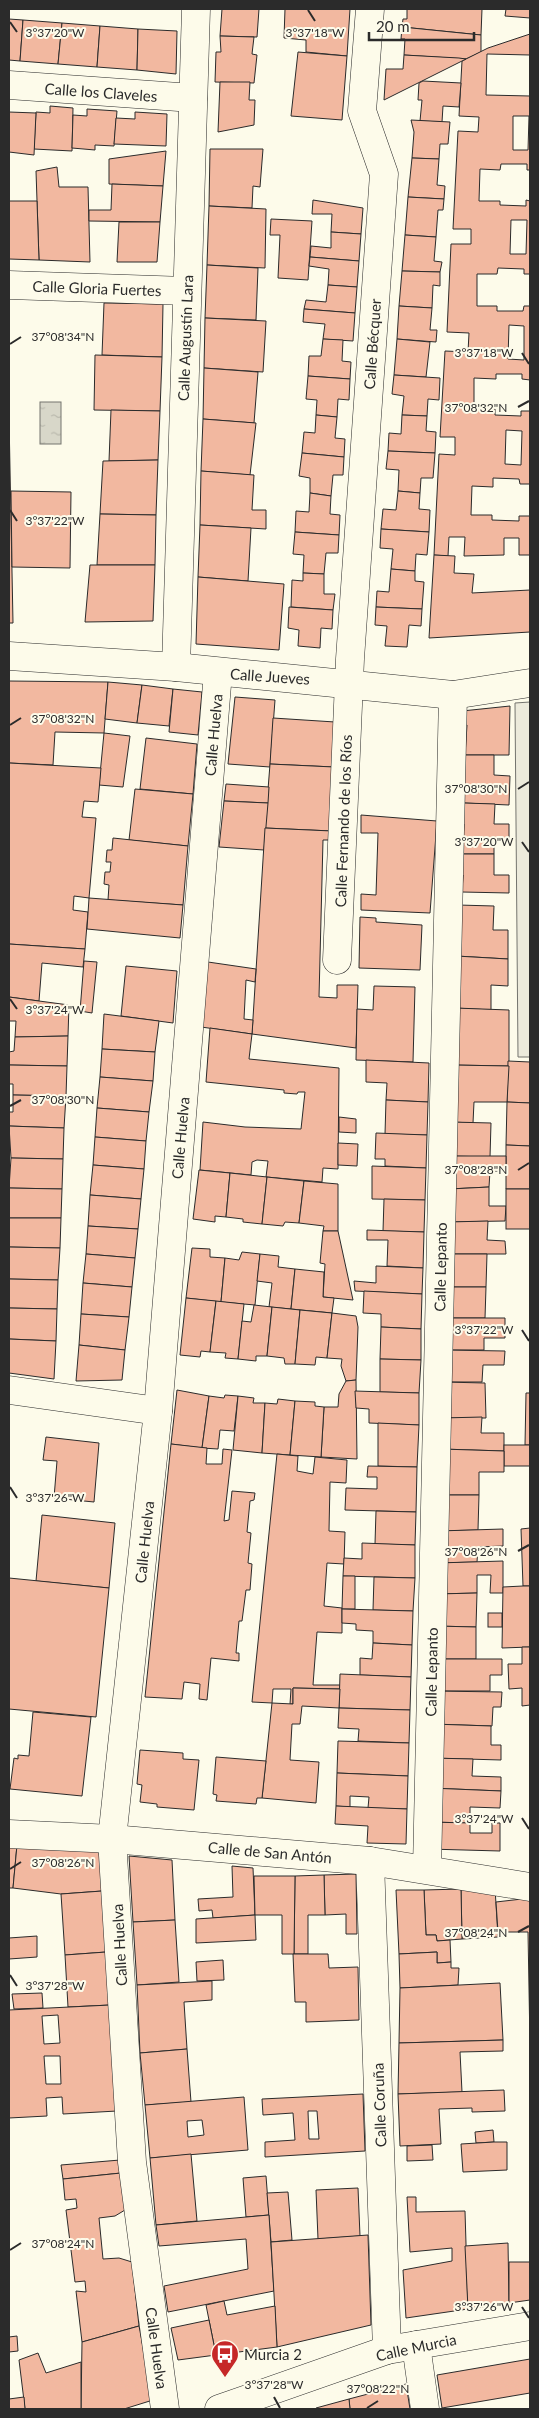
<svg xmlns="http://www.w3.org/2000/svg" width="539" height="2418" font-family="Lato,sans-serif">
<defs>
<pattern id="water-ripples" width="26" height="14" patternUnits="userSpaceOnUse" patternTransform="scale(1.25)"><rect width="26" height="14" fill="#d8d7c9"/><path d="M2 4q2-2 4 0t4 0M15 11q2-2 4 0t4 0" fill="none" stroke="#bab9ad"/></pattern>
</defs>
<rect width="100%" height="100%" fill="#fdfbea"/>
<path fill="#eceadb" stroke="#74746e" d="M530,702V1057H518L515,703Z"/>
<rect fill="url(#water-ripples)" stroke="#74746e" x="40" y="402" width="21" height="42"/>
<g fill="#f2b8a0" stroke="#2b2b2b" fill-rule="evenodd">
<path d="M222,9H259L257,37L220,36Z"/>
<path d="M285,9H350L347,56L306,52V40L284,38Z"/>
<path d="M407,9H482L481,35L402,27L403,19H407Z"/>
<path d="M506,9H530V18L505,16Z"/>
<path d="M9,19L23,20L20,61L9,60Z"/>
<path d="M23,20L62,23L58,64L20,61Z"/>
<path d="M62,23L100,26L97,67L58,64Z"/>
<path d="M100,26L138,29L137,70L97,67Z"/>
<path d="M402,27L481,35V52L466,59L404,55L405,39H401Z"/>
<path d="M138,29L177,31L176,74L137,70Z"/>
<path d="M530,34V65V55L487,54L486,95L530,96V170H527V164H501L500,170L480,169L479,201H500V205L526,206V200L530,201V274H524V269L498,268L497,274H477V306H497V311H523L524,306H530V380L522,379V374H496V379L474,378V408L495,409V415L521,416V411H530V484H520L519,479L493,478V487L472,486L471,515H492V520L519,521V516H530V555H519V538H504V555L464,556L465,537H449L448,556L434,555L439,454L455,455V437H440L445,351L468,352L469,333L447,332L451,244H471V229H453L458,131L478,132L479,117L459,116L462,61L488,48ZM513,116H529L528,150H513ZM511,220H527L526,254H510ZM509,325L524,326V360L508,359ZM506,430L522,431L521,465L505,464Z"/>
<path d="M220,36L254,37L252,54L257,55L254,83L215,82L216,52H221Z"/>
<path d="M298,52L347,56L342,120L291,116Z"/>
<path d="M404,55L459,58L466,59L384,100L386,69H403Z"/>
<path d="M423,81L461,83L459,107L443,106L442,122L420,121L422,100H418L419,83Z"/>
<path d="M220,82H250L249,100H255L254,125L218,132Z"/>
<path d="M50,106L73,108L72,151L34,149L36,112L50,113Z"/>
<path d="M87,109L117,111L114,146L95,145V150L72,148L73,115L87,116Z"/>
<path d="M9,112L36,113L34,155L9,152Z"/>
<path d="M135,112L167,114L166,146L114,144L116,118L135,119Z"/>
<path d="M411,120L450,122L448,144H440L439,159L412,158L414,132Z"/>
<path d="M210,149H263L260,187L253,186L252,208L209,206Z"/>
<path d="M166,151L163,186L109,184V159Z"/>
<path d="M412,158L439,159L437,185L445,186L444,199L408,197Z"/>
<path d="M57,167L59,187H88L90,262L39,260L36,171Z"/>
<path d="M112,184L163,186L160,222L89,221V210H111Z"/>
<path d="M408,197L444,199L443,210H438L436,237L405,235Z"/>
<path d="M313,200L363,208L361,234L331,232L332,214H312Z"/>
<path d="M9,201H37L39,260L9,259Z"/>
<path d="M209,206L266,209L265,268L207,265Z"/>
<path d="M271,219L312,221L308,280L278,278L280,235H270Z"/>
<path d="M119,222H160L157,262H117Z"/>
<path d="M331,232L361,234L359,261L310,257L311,246L331,248Z"/>
<path d="M405,235L436,237L434,261L442,262L440,272L402,271Z"/>
<path d="M310,257L359,261L357,287L328,285L329,269L309,266Z"/>
<path d="M207,265L258,268L256,320L205,318Z"/>
<path d="M402,271L440,272V286L433,285L432,308L399,306Z"/>
<path d="M328,285L357,287L355,313L304,309L306,300L326,302Z"/>
<path d="M104,303L163,304L162,357L102,355Z"/>
<path d="M399,306L432,308L430,330H437L436,342L397,339Z"/>
<path d="M304,309L355,313L353,341L323,339L325,324L303,322Z"/>
<path d="M205,318L266,321L263,372L204,368Z"/>
<path d="M323,339L343,340L342,361L351,362L350,379L308,376L309,356H321Z"/>
<path d="M397,339L430,342L426,377L394,375Z"/>
<path d="M95,355L162,357L160,411L94,410Z"/>
<path d="M204,368L258,372L254,423L203,419Z"/>
<path d="M394,375L440,378L439,400L428,399L427,416L402,415L404,396L392,394Z"/>
<path d="M308,376L350,379L349,400L338,399L337,417L316,415L317,400L306,399Z"/>
<path d="M111,410L160,411L158,460L109,461Z"/>
<path d="M316,415L337,417L335,438L345,439L344,457L302,453L304,432L315,433Z"/>
<path d="M402,415L427,416L426,431L436,432L435,453L388,451L389,433L401,434Z"/>
<path d="M9,417L13,623H9Z"/>
<path d="M203,419L256,423L250,475L201,471Z"/>
<path d="M388,451L435,453L433,478H421L420,493L398,491L399,470L386,469Z"/>
<path d="M302,453L344,457L343,475H333L331,496L310,493V478L299,476Z"/>
<path d="M158,460L156,515L100,514L103,461Z"/>
<path d="M201,471L254,475L252,510H266V529L200,525Z"/>
<path d="M11,491L71,492L70,568L12,567Z"/>
<path d="M398,491L420,493L419,509L430,510L429,532L381,529L383,509L396,510Z"/>
<path d="M310,493L331,496L330,514L340,515L339,535L295,532L296,511L309,512Z"/>
<path d="M100,514L156,515L155,565H97Z"/>
<path d="M200,525L251,528L248,581L198,577Z"/>
<path d="M381,529L429,532L427,555L416,554L415,571L391,569L393,549L380,548Z"/>
<path d="M295,532L339,535L338,553H326L324,574L303,573L304,555L293,554Z"/>
<path d="M434,555L455,556L454,573L474,574L472,593L530,590V632L429,638Z"/>
<path d="M90,565H155L153,621L85,622Z"/>
<path d="M391,569L415,571V581L424,582L422,609L376,607L377,591L389,592Z"/>
<path d="M303,573L324,574V594H335L333,610L291,607L292,580L303,581Z"/>
<path d="M198,577L284,584L279,650L196,644Z"/>
<path d="M289,607L333,610L332,629L321,628L320,648L298,646L299,630L288,628Z"/>
<path d="M376,607L422,609L421,626L409,625L407,647L385,646L387,626L375,625Z"/>
<path d="M9,681L108,682L104,733L55,732L53,765L9,763Z"/>
<path d="M108,682L142,685L137,723L105,719Z"/>
<path d="M142,685L173,689L169,726L137,723Z"/>
<path d="M173,689L202,692L198,735L169,732Z"/>
<path d="M235,697L275,700L270,767L228,764Z"/>
<path d="M510,706L509,755H465L467,725L463,726L462,711Z"/>
<path d="M273,718L335,722L334,767L270,764Z"/>
<path d="M104,733L130,736L123,787L99,785Z"/>
<path d="M146,738L197,744L193,794L140,789Z"/>
<path d="M465,755H494V775L510,776L509,805L464,803Z"/>
<path d="M9,763L101,768L98,802L84,801L82,817L96,818L89,898L74,896L73,910L88,912L85,949L9,944Z"/>
<path d="M270,764L334,767L332,831L265,828Z"/>
<path d="M226,784L269,787L268,803L224,801Z"/>
<path d="M135,789L193,794L188,846L129,840Z"/>
<path d="M224,801L268,803L264,850L219,847Z"/>
<path d="M464,803L495,804L494,824H509V841L494,840V854H462L464,824H460Z"/>
<path d="M361,815L437,821L430,913L361,910V894L376,895L378,833H361Z"/>
<path d="M265,828L332,831V840H323L319,997L337,998V985H358L356,1048L252,1034Z"/>
<path d="M113,838L188,846L183,905L108,900L109,885L104,884L105,872H110L111,862H106L107,850H112Z"/>
<path d="M462,854H494V875H509V893L462,892L463,875H458Z"/>
<path d="M89,898L183,905L180,938L87,929Z"/>
<path d="M458,905L494,906L493,930H508V959L456,956Z"/>
<path d="M360,917L376,918V922L422,925L420,970L359,968Z"/>
<path d="M9,944L85,949L83,967L42,963L39,1001L9,997Z"/>
<path d="M456,956L508,959V986L491,985V1010L455,1008Z"/>
<path d="M84,961L97,962L92,1013L80,1011Z"/>
<path d="M208,962L256,969L255,982L246,980L244,1019L253,1020L252,1034L201,1027Z"/>
<path d="M126,966L177,971L173,1023L121,1016Z"/>
<path d="M374,986L415,987L413,1062L356,1060L357,1009L373,1010Z"/>
<path d="M9,997L69,1005L68,1036L15,1037L16,1021H9Z"/>
<path d="M455,1008L509,1010V1066L453,1065Z"/>
<path d="M104,1014L159,1021L155,1052L102,1049Z"/>
<path d="M210,1028L252,1034L249,1059L339,1068L338,1169L323,1168L322,1182L266,1177L268,1161L257,1160L252,1162L251,1175L200,1170L203,1122L245,1127L301,1129L305,1092H298L297,1094L284,1093V1090L206,1082Z"/>
<path d="M68,1036L67,1066L9,1065V1052L14,1051L15,1037Z"/>
<path d="M102,1049L155,1052L153,1081L100,1077Z"/>
<path d="M366,1060L429,1063L428,1102L386,1100L387,1083L366,1082Z"/>
<path d="M508,1061L530,1062V1103L507,1102Z"/>
<path d="M9,1065L67,1066L66,1096L13,1095V1084H9Z"/>
<path d="M453,1065L509,1066L507,1102H474L473,1123L451,1122Z"/>
<path d="M100,1077L153,1081L149,1112L97,1108Z"/>
<path d="M13,1095L66,1096L64,1128L9,1126V1112H13Z"/>
<path d="M386,1100L428,1102L427,1135L385,1134Z"/>
<path d="M507,1102L530,1103V1146L506,1145Z"/>
<path d="M97,1108L149,1112L146,1141L95,1137Z"/>
<path d="M339,1117L356,1119V1133L339,1132Z"/>
<path d="M451,1122L491,1123L490,1157L450,1156Z"/>
<path d="M9,1126L64,1128L63,1159L11,1158Z"/>
<path d="M376,1133L427,1135L426,1168L385,1166V1159H375Z"/>
<path d="M95,1137L146,1141L144,1169L93,1165Z"/>
<path d="M338,1143L358,1144L357,1166L338,1165Z"/>
<path d="M506,1145L530,1146V1189H506Z"/>
<path d="M450,1156H506V1171H490L489,1187L449,1189Z"/>
<path d="M11,1158L63,1159L62,1189L9,1188Z"/>
<path d="M93,1165L144,1169L141,1199L90,1195Z"/>
<path d="M372,1166L426,1168L425,1200L372,1199Z"/>
<path d="M199,1170L230,1173L226,1217L215,1216V1222L193,1219Z"/>
<path d="M230,1173L267,1177L262,1224L243,1222V1219L226,1217Z"/>
<path d="M267,1177L304,1181L299,1223L285,1222L283,1226L262,1224Z"/>
<path d="M304,1181L338,1184V1231H323L324,1226L299,1223Z"/>
<path d="M489,1187V1206H506L505,1221L448,1222L449,1189Z"/>
<path d="M9,1188L62,1189L61,1218H9Z"/>
<rect x="506" y="1189" width="24" height="40"/>
<path d="M90,1195L141,1199L138,1229L88,1226Z"/>
<path d="M384,1199L425,1200L424,1232L383,1231Z"/>
<path d="M9,1218H61L60,1248L9,1247Z"/>
<path d="M488,1221L487,1240L505,1241L506,1254H447L448,1222Z"/>
<path d="M88,1226L138,1229L135,1258L86,1254Z"/>
<path d="M367,1230L424,1232L423,1268L387,1266L388,1240H367Z"/>
<path d="M323,1231H338L353,1300L323,1297L325,1264L320,1263Z"/>
<path d="M9,1247L60,1248L58,1280L9,1279Z"/>
<path d="M192,1248L210,1249V1257L225,1258L221,1302L186,1298Z"/>
<path d="M242,1252L260,1254L255,1305L221,1302L225,1258L239,1260Z"/>
<path d="M86,1254L135,1258L132,1287L83,1283Z"/>
<path d="M260,1254L279,1256L278,1267L295,1269L291,1309L269,1307L272,1283L257,1281Z"/>
<path d="M447,1254H487L486,1287H446Z"/>
<path d="M376,1266L423,1268L422,1294L355,1291L354,1281L376,1283Z"/>
<path d="M295,1269L324,1272L323,1297L334,1298L332,1313L291,1309Z"/>
<path d="M9,1279L58,1280L57,1309L9,1308Z"/>
<path d="M83,1283L132,1287L129,1317L81,1314Z"/>
<path d="M446,1287H486L485,1318H445Z"/>
<path d="M364,1291L422,1294L421,1329L381,1327V1314L363,1313Z"/>
<path d="M186,1298L216,1301L210,1352L201,1351L200,1357L180,1355Z"/>
<path d="M216,1301L244,1304L238,1359L225,1358L226,1353L210,1352Z"/>
<path d="M254,1305L272,1307L267,1356H256V1361L238,1359L242,1321L251,1322Z"/>
<path d="M272,1307L300,1310L295,1364H285L284,1358L267,1356Z"/>
<path d="M9,1308L57,1309L56,1341L9,1339Z"/>
<path d="M300,1310L332,1313L327,1358L316,1357L315,1365L295,1364Z"/>
<path d="M332,1313L356,1316L358,1327L356,1380L346,1381L341,1366L342,1359L327,1358Z"/>
<path d="M81,1314L129,1317L125,1350L79,1345Z"/>
<path d="M445,1318H505V1338H484V1350H444Z"/>
<path d="M381,1327L421,1329V1360L380,1359Z"/>
<path d="M9,1339L56,1341L54,1379L9,1373Z"/>
<path d="M79,1345L125,1350L122,1380L76,1381Z"/>
<path d="M444,1350L505,1351L504,1365H483L482,1382H443Z"/>
<path d="M380,1359L421,1360L419,1393L380,1392Z"/>
<path d="M356,1380L357,1459L321,1457L324,1407H338L339,1394L346,1381Z"/>
<path d="M443,1382L485,1383L486,1418H442Z"/>
<path d="M177,1390L209,1396L202,1448L171,1444Z"/>
<path d="M355,1391L419,1393V1425L369,1423V1409L356,1408Z"/>
<path d="M526,1393H530V1445H525Z"/>
<path d="M225,1395L238,1396L234,1431L220,1430L218,1449L202,1448L209,1396L224,1398Z"/>
<path d="M238,1396L254,1398L253,1403H265L262,1453L233,1450Z"/>
<path d="M278,1399L295,1401L290,1455L262,1453L265,1403L277,1404Z"/>
<path d="M295,1401L315,1402V1406L324,1407L321,1457L290,1455Z"/>
<path d="M482,1417L481,1433H504V1451L441,1449L442,1418Z"/>
<path d="M378,1423L419,1425L417,1467L378,1466Z"/>
<path d="M46,1437L99,1443L94,1502L54,1498L57,1461L43,1460Z"/>
<path d="M171,1444L207,1448L206,1464H222L223,1449L232,1450L224,1521L229,1520L232,1491L255,1493L254,1500L250,1501L247,1532L251,1533L248,1563L252,1564L250,1590H246L242,1621H239L236,1653H239V1661L211,1658L207,1700L199,1699L200,1684L184,1682L182,1699L145,1697Z"/>
<rect x="504" y="1445" width="26" height="21"/>
<path d="M441,1449L504,1451V1472H479V1495H439Z"/>
<path d="M277,1454L298,1456L297,1471L313,1474L315,1457L347,1460L346,1483L330,1482L329,1531L345,1532L344,1564L327,1563L324,1606L342,1608V1633L317,1632L313,1685H340V1689L293,1688V1704H290L291,1689H273L272,1703L252,1702Z"/>
<path d="M368,1466L417,1467L416,1512L345,1510L346,1488L377,1489V1477H367Z"/>
<path d="M439,1495H479L478,1530L438,1531Z"/>
<path d="M376,1511L416,1512L415,1545L375,1544Z"/>
<path d="M42,1515L115,1523L109,1588L36,1581Z"/>
<path d="M530,1528V1586H523L521,1529Z"/>
<path d="M503,1529V1546L478,1547L477,1562L437,1563L438,1531Z"/>
<path d="M362,1543L415,1545V1578L343,1576L344,1558L362,1559Z"/>
<path d="M503,1561V1593H490L491,1575H477V1593L436,1594L437,1563Z"/>
<path d="M343,1576H355V1609H342Z"/>
<path d="M374,1577L415,1578L413,1611L373,1610Z"/>
<path d="M9,1578L109,1588L96,1717L9,1709Z"/>
<path d="M523,1586H530V1647L502,1648L503,1587Z"/>
<path d="M477,1593L476,1627L435,1626L436,1594Z"/>
<path d="M342,1609L413,1611L412,1645L373,1643V1631L356,1630V1624L342,1623Z"/>
<rect x="488" y="1613" width="14" height="14"/>
<path d="M435,1626L476,1627V1659H434Z"/>
<path d="M373,1643L412,1645L411,1677L360,1675V1658L372,1659Z"/>
<path d="M522,1647H530V1705L522,1706V1688L509,1689L508,1664H522Z"/>
<path d="M434,1659H502V1675H490V1691H433Z"/>
<path d="M340,1674L411,1677L410,1710L339,1708Z"/>
<path d="M293,1688L340,1689L339,1708L302,1706L300,1724H292L290,1760L319,1762L316,1803L262,1798L272,1703L293,1704Z"/>
<path d="M433,1691L502,1692L501,1707H493L492,1726L432,1724Z"/>
<path d="M339,1708L410,1710L409,1743L358,1741L359,1729L338,1728Z"/>
<path d="M33,1712L91,1717L82,1796L10,1789L14,1758L18,1759V1755L29,1756Z"/>
<path d="M432,1724L491,1726V1745H501V1760L431,1758Z"/>
<path d="M338,1741L409,1743L408,1776L337,1773Z"/>
<path d="M140,1750L183,1753V1759L199,1760L194,1810L157,1807V1804L140,1802L142,1785L137,1784Z"/>
<path d="M216,1757L266,1761L262,1798H257L256,1804L216,1801L217,1795L213,1794Z"/>
<path d="M431,1758L473,1759L472,1776L501,1777V1791L430,1788Z"/>
<path d="M337,1773L408,1776L407,1809L368,1808L369,1797L350,1796V1807L336,1806Z"/>
<path d="M430,1788L501,1791L500,1808L470,1807V1823L429,1822Z"/>
<path d="M336,1806L407,1809L406,1844L367,1843L368,1826L335,1824Z"/>
<path d="M429,1822L470,1823V1833H492V1823H500V1851L428,1849Z"/>
<path d="M9,1844L17,1845L13,1888H9Z"/>
<path d="M17,1845L99,1849L102,1891L61,1894L13,1888Z"/>
<path d="M129,1856L172,1860L175,1920L133,1922Z"/>
<path d="M232,1866L253,1868L255,1915L213,1918L212,1910L199,1911L198,1899L233,1897Z"/>
<path d="M356,1874L357,1934H346V1914L325,1915L324,1875Z"/>
<path d="M324,1875L325,1915H308V1954H294L295,1876Z"/>
<path d="M254,1876H295L294,1954H282V1915H255Z"/>
<path d="M495,1888L498,1937L462,1939L461,1889Z"/>
<path d="M461,1889L462,1939L437,1941L436,1935H426L424,1890Z"/>
<path d="M396,1890H424L426,1935H436L437,1941L450,1940L451,1962L437,1963V1952L399,1954Z"/>
<path d="M102,1891L106,1952L65,1955L61,1894Z"/>
<path d="M522,1899L530,1900V2045L528,1932H498L496,1902Z"/>
<path d="M255,1915L256,1940L196,1943V1919Z"/>
<path d="M175,1920L179,1982L137,1985L133,1922Z"/>
<path d="M37,1936V1957L9,1959V1938Z"/>
<path d="M106,1952L110,2005L68,2007L65,1955Z"/>
<path d="M437,1952V1963L451,1962V1968H459L458,1985L400,1988L399,1954Z"/>
<path d="M293,1954H328L329,1968L358,1967L359,2020L306,2022V2002H295Z"/>
<path d="M223,1960L224,1980L197,1981L196,1962Z"/>
<path d="M212,1981V2000L184,2002L187,2049L140,2053L137,1985Z"/>
<path d="M500,1983L503,2040L399,2043L400,1988Z"/>
<path d="M42,1993L43,2008L14,2009L12,1994Z"/>
<path d="M110,2005L117,2111L63,2114L62,2097L46,2098L47,2116L9,2118V2010ZM58,2015L60,2043L44,2044L42,2016ZM44,2056H60L61,2084H46Z"/>
<path d="M503,2040V2051L460,2052L462,2092L398,2094L399,2043Z"/>
<path d="M187,2049L191,2102L145,2105L140,2053Z"/>
<path d="M504,2090L505,2111L472,2112V2108L439,2109L441,2144L400,2146L398,2094Z"/>
<path d="M363,2094L365,2151L265,2157V2142L295,2140L293,2113L263,2115L262,2099ZM308,2111H317L319,2139H309Z"/>
<path d="M244,2097L248,2150L150,2158L145,2105ZM202,2120L204,2135L188,2137L187,2121Z"/>
<path d="M493,2130L494,2142L476,2143L475,2132Z"/>
<path d="M494,2142H507V2170L463,2172L461,2144Z"/>
<path d="M432,2145L433,2160L407,2161V2146Z"/>
<path d="M191,2154L197,2221L156,2225L150,2158Z"/>
<path d="M120,2160L121,2173L63,2179L61,2165Z"/>
<path d="M121,2173L125,2210L115,2216L99,2218L103,2259L119,2258L132,2262L139,2326L82,2342L76,2291L86,2292L85,2281L75,2282L66,2210L77,2208L76,2199L65,2200L63,2179Z"/>
<path d="M266,2176L269,2215L246,2217L243,2178Z"/>
<path d="M358,2188L360,2236L318,2239L316,2190Z"/>
<path d="M288,2192L292,2240L271,2242L267,2193Z"/>
<path d="M407,2197H416V2212L465,2211L468,2309L406,2318L403,2270L452,2261V2248L410,2252Z"/>
<path d="M269,2215L274,2291L168,2312L164,2286L248,2269L246,2239L159,2246L156,2225Z"/>
<path d="M368,2235L371,2325L277,2347L271,2242Z"/>
<path d="M508,2243L509,2303L468,2309L465,2246Z"/>
<path d="M509,2262H530V2300L509,2303Z"/>
<path d="M224,2301L227,2315L275,2306L277,2347L216,2355L206,2305Z"/>
<path d="M209,2320L216,2355L178,2360L171,2328Z"/>
<path d="M139,2326L153,2400L124,2409H81L82,2342Z"/>
<path d="M17,2336L18,2351L9,2352V2337Z"/>
<path d="M38,2353L46,2373L81,2362V2409H25L19,2360Z"/>
<path d="M530,2359V2393L442,2408L437,2375Z"/>
<path d="M406,2384L410,2409H350L349,2399Z"/>
<path d="M24,2397L25,2409H9V2399Z"/>
<path d="M349,2399L350,2409H316V2408Z"/>
</g>
<g fill="none" stroke-linecap="round" stroke-linejoin="round">
<g stroke="#2b2b2b" stroke-width="29">
<g id="minor">
<path d="M9,85L193,98"/>
<path d="M9,285L186,291"/>
<path d="M176,667L196,9"/>
<path d="M337,960L350,659L384,174L362,111L370,9"/>
<path d="M9,1390L158,1411"/>
<path d="M9,1834L112,1839L370,1861L530,1887"/>
<path d="M370,1861L387,2350"/>
<path d="M427,1869L453,695"/>
<path d="M416,2345L425,2409"/>
<path d="M165,2409L132,2162L112,1839L158,1411L218,672"/>
</g>
</g>
<g stroke="#2b2b2b" stroke-width="29">
<g id="major">
<path d="M9,656L176,667L453,695L530,683"/>
<path d="M219,2409L387,2350L530,2326"/>
</g>
</g>
<use href="#minor" stroke="#fdfbea" stroke-width="28"/>
<use href="#major" stroke="#fdfbea" stroke-width="28"/>
</g>
<path fill="none" stroke="#2b2b2b" stroke-width="2" d="M308,10L315,21M10,22L17,32M10,344L21,337M522,353L529,364M518,407L529,401M10,510L17,521M10,725L21,718M518,789L529,782M522,842L529,852M10,999L17,1009M10,1106L21,1100M518,1170L529,1163M522,1330L529,1341M10,1487L17,1498M518,1551L529,1545M522,1818L529,1829M10,1869L21,1862M518,1932L529,1926M10,1975L17,1986M10,2250L21,2243M522,2307L529,2318M274,2397L280,2408M367,2408L378,2401"/>
<defs>
<g id="bus-pin" transform="scale(1.4375)"><path d="M0 17L-7.5 6A9.5 9.5 0 1 1 7.5 6Z" fill="#c62828" stroke="#fdfbea"/><path d="M-5-6H5V4H4V6H2V4H-2V6H-4V4H-5ZM-3.5-4V0h7V-4ZM-3.5 1.2v1.5H-2V1.2ZM2 1.2v1.5H3.5V1.2Z" fill="#fff"/></g>
</defs>
<g fill-rule="evenodd">
<use href="#bus-pin" x="225" y="2354"/>
</g>
<g text-anchor="middle" dominant-baseline="central" stroke-width="4" stroke-linejoin="round" paint-order="stroke">
<g font-size="15" fill="#2b2b2b" stroke="#fdfbea">
<text transform="translate(101 92) rotate(4)">Calle los Claveles</text>
<text transform="translate(97 288) rotate(2)">Calle Gloria Fuertes</text>
<text transform="translate(185 338) rotate(-88)">Calle Augustín Lara</text>
<text transform="translate(372 344) rotate(-86)">Calle Bécquer</text>
<text transform="translate(270 676) rotate(4)">Calle Jueves</text>
<text transform="translate(213 735) rotate(-85)">Calle Huelva</text>
<text transform="translate(343 821) rotate(-88)">Calle Fernando de los Ríos</text>
<text transform="translate(180 1138) rotate(-85)">Calle Huelva</text>
<text transform="translate(440 1267) rotate(-89)">Calle Lepanto</text>
<text transform="translate(144 1542) rotate(-84)">Calle Huelva</text>
<text transform="translate(431 1672) rotate(-89)">Calle Lepanto</text>
<text transform="translate(270 1852) rotate(5)">Calle de San Antón</text>
<text transform="translate(119 1945) rotate(-93)">Calle Huelva</text>
<text transform="translate(379 2105) rotate(-92)">Calle Coruña</text>
<text transform="translate(416 2347) rotate(-12)">Calle Murcia</text>
<text transform="translate(157 2348) rotate(82)">Calle Huelva</text>
</g>
<g font-size="15" fill="#2b2b2b" stroke="#fdfbea" text-anchor="start">
<text x="244" y="2354">Murcia 2</text>
</g>
</g>
<g font-size="12" text-anchor="middle" fill="#2b2b2b" stroke="#fdfbea" stroke-width="4" stroke-linejoin="round" paint-order="stroke">
<text x="55" y="37">3°37'20"W</text>
<text x="315" y="37">3°37'18"W</text>
<text x="63" y="341">37°08'34"N</text>
<text x="484" y="357">3°37'18"W</text>
<text x="476" y="412">37°08'32"N</text>
<text x="55" y="525">3°37'22"W</text>
<text x="63" y="723">37°08'32"N</text>
<text x="476" y="793">37°08'30"N</text>
<text x="484" y="846">3°37'20"W</text>
<text x="55" y="1014">3°37'24"W</text>
<text x="63" y="1104">37°08'30"N</text>
<text x="476" y="1174">37°08'28"N</text>
<text x="484" y="1334">3°37'22"W</text>
<text x="55" y="1502">3°37'26"W</text>
<text x="476" y="1556">37°08'26"N</text>
<text x="484" y="1823">3°37'24"W</text>
<text x="63" y="1867">37°08'26"N</text>
<text x="476" y="1937">37°08'24"N</text>
<text x="55" y="1990">3°37'28"W</text>
<text x="63" y="2248">37°08'24"N</text>
<text x="484" y="2311">3°37'26"W</text>
<text x="274" y="2389">3°37'28"W</text>
<text x="378" y="2393">37°08'22"N</text>
</g>
<rect width="539" height="2418" fill="none" stroke="#2b2b2b" stroke-width="20"/>
<path d="M369 32v8h105v-8" fill="none" stroke="#2b2b2b" stroke-width="2.5"/>
<text x="376" y="32" font-size="15" fill="#2b2b2b" stroke="#fdfbea" stroke-width="4" paint-order="stroke">20 m</text>
</svg>
